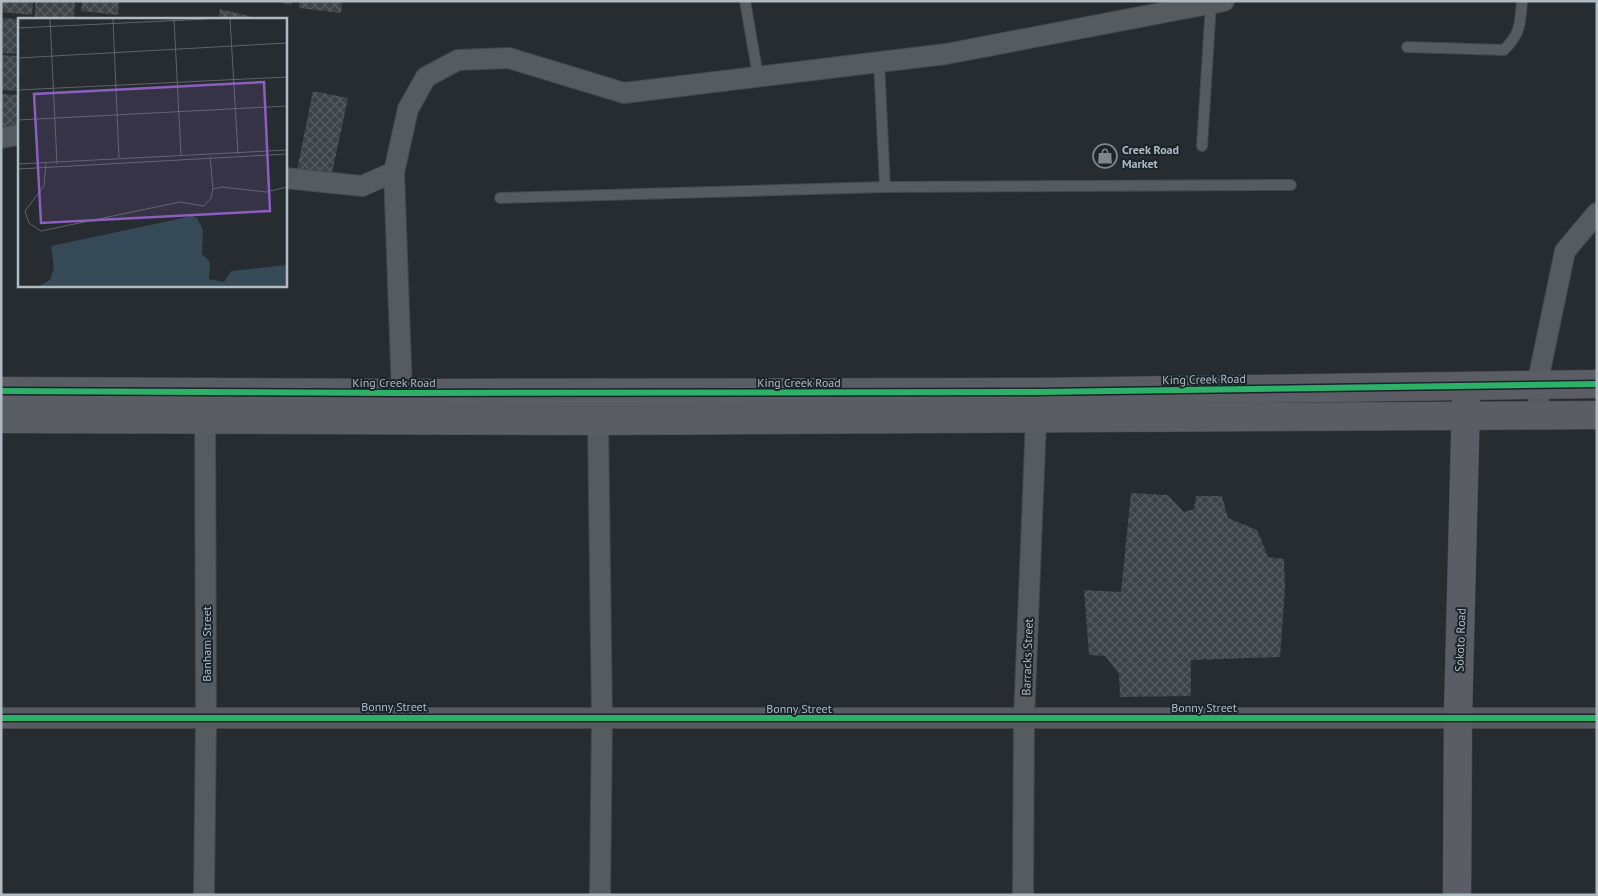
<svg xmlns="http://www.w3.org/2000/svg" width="1598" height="896" font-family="'PT Sans',sans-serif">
<defs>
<pattern id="building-cross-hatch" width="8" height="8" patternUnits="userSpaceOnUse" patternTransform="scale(1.25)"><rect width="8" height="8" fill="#3e4347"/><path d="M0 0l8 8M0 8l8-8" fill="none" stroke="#575c60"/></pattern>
</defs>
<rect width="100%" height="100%" fill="#262c30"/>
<g fill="url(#building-cross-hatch)">
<path d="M1,1H33L32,15L1,12Z"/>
<path d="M35,1H75L74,19H35Z"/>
<path d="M82,1H119L118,15L81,11Z"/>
<path d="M274,1H292V5Z"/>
<path d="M299,1H342L341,13L299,8Z"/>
<path d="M220,9L257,18V19H218Z"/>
<path d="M1,18L19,19V54L1,53Z"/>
<path d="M1,55L19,56V91L1,90Z"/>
<path d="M313,91L348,98L330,182L296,175Z"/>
<path d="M1,94L19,95V130L1,129Z"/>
<path d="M1131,493L1168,495L1184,512L1194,509L1196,496H1222L1228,518L1257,530L1268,557L1284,559L1285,588L1280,657L1191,660V696L1120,697L1119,674L1105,656L1089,655L1084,590L1121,592Z"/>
</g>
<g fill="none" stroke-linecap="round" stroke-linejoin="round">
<g stroke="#44484b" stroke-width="12">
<g id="lane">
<path d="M745,1L758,76"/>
<path d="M1407,47L1504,50C1521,33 1520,24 1522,1"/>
<path d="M1202,146L1211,3"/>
<path d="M885,187L1291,185"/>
<path d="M500,198L885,187L879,61"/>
</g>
</g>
<g stroke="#44484b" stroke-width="22">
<g id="street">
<path d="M1,138L19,135"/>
<path d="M285,178L362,186L394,172"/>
<path d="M402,393L394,172L408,109L426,77L458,60L509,58L624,93L946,54L1224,1"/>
<path d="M1540,415L1537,385L1565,251L1597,213"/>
<path d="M598,421L602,719L600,895"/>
<path d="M1,718H1597"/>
<path d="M204,895L206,717L205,407"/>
<path d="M1023,895L1024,719L1036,419"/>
</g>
</g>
<g stroke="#44484b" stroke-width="29">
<g id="secondary">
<path d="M1,391L402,393L1038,392L1597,384"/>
<path d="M1,419L598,421L1597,415"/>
<path d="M1457,895L1458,717L1466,399"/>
</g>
</g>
<use href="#lane" stroke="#555b5f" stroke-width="10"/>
<use href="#street" stroke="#555b5f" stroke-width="20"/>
<use href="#secondary" stroke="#5a5e64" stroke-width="28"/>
<g stroke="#1a242a" stroke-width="9">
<g id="cycleway">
<path d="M1,391L402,393L1038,392L1597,384"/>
<path d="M1,718H1597"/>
</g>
</g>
<use href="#cycleway" stroke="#2db169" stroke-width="6"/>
</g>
<defs>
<g id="shop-ring" transform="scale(1.25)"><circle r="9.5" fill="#1a242a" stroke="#7f888f" stroke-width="1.5"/><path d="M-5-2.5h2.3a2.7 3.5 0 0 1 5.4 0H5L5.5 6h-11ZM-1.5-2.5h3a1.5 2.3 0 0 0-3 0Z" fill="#7f888f"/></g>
</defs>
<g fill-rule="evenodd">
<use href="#shop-ring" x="1105" y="156"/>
</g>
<g text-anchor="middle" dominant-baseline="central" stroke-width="4" stroke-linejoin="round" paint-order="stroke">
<g font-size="12" font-weight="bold" fill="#afbac2" stroke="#1a242a" text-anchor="start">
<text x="1122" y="149">Creek Road<tspan x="1122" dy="14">Market</tspan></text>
</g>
<g font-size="12" fill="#afbac2" stroke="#1a242a">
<text transform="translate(1204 379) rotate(-1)">King Creek Road</text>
<text x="394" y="382">King Creek Road</text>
<text x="799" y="382">King Creek Road</text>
<text transform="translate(1460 640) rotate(-88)">Sokoto Road</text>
<text transform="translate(206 644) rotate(-90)">Banham Street</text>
<text transform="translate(1027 657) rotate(-88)">Barracks Street</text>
<text x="394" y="706">Bonny Street</text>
<text x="1204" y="707">Bonny Street</text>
<text x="799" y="708">Bonny Street</text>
</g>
</g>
<g transform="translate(18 18)">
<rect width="269" height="269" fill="#262c30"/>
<path d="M174,198L179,200L185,212L184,236L192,244L191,261L206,264L213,253L269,247V268H21L32,262L36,250L33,228Z" fill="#354956"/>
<path fill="none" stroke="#354956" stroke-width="2.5" d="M60,223L70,268M138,268L146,250L147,204"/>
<path fill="none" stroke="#5d656a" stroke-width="1" d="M32,1L39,146M95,1L101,140M156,1L163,137M212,1L220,136M0,10L189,1M0,40L269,25M0,72L269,59M0,102L269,88M28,145L26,168L7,193L11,205L23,213L162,184L186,188L193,180L195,171L192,139M0,146L269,132M0,151L269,136M195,171L204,169L248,174L269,169"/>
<path fill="#8d5ec0" fill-opacity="0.15" stroke="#8d5ec0" stroke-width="2.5" d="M246,64L252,193L23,205L16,76Z"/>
<rect width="269" height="269" fill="none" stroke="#afbac2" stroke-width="2.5"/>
</g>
<rect width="1598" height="896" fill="none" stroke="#afbac2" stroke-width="5"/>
</svg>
